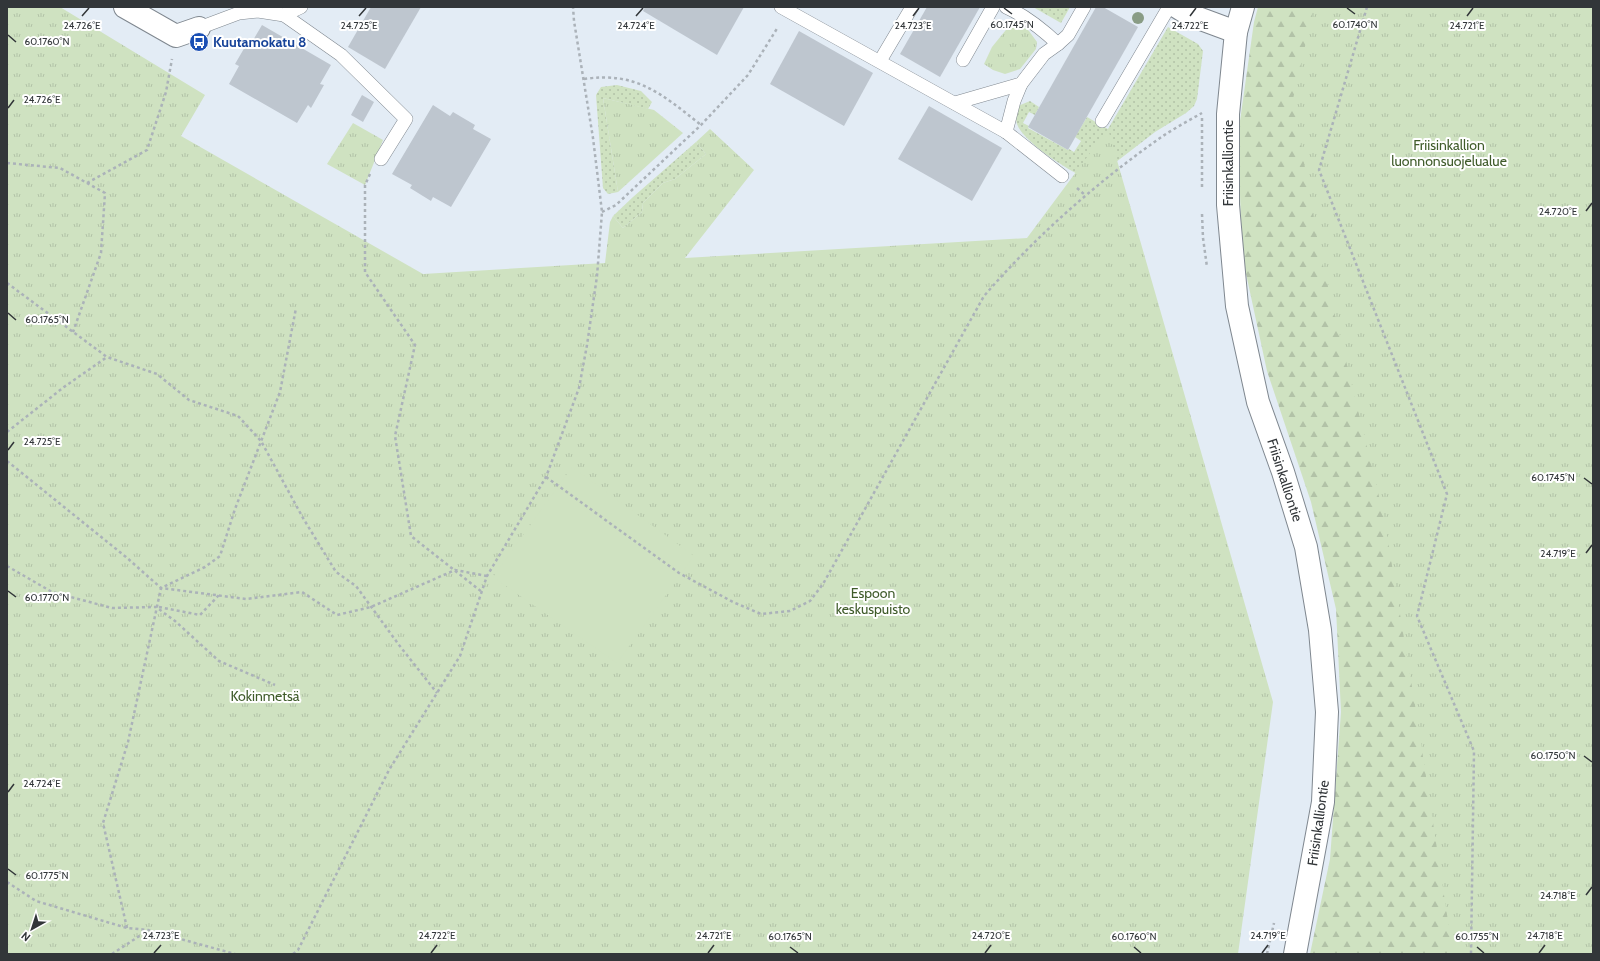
<svg xmlns="http://www.w3.org/2000/svg" width="1600" height="961" font-family="Cabin,sans-serif">
<defs>
<pattern id="grass-dots" width="8" height="8" patternUnits="userSpaceOnUse"><rect width="8" height="8" fill="#cfe2c1"/><path d="M2 2h.1M6 6h.1" fill="none" stroke="#b2c2a7" stroke-width="1.8" stroke-linecap="round"/></pattern>
<pattern id="forest-firs" width="22" height="20" patternUnits="userSpaceOnUse"><rect width="22" height="20" fill="#cfe2c1"/><path d="M5 1l3.5 6h-7zM16 11l3.5 6h-7z" fill="#b2c2a7"/></pattern>
<pattern id="park-tufts" width="24" height="20" patternUnits="userSpaceOnUse"><rect width="24" height="20" fill="#cfe2c1"/><path d="M3 7l-1-3M5 7V3M7 7l1-3M15 17l-1-3M17 17v-4M19 17l1-3" fill="none" stroke="#b2c2a7"/></pattern>
</defs>
<rect width="100%" height="100%" fill="#e3ecf5"/>
<g fill="url(#grass-dots)">
<path d="M1033,7H1070L1061,23Z"/>
<path d="M1168,27L1198,44L1203,51L1197,99L1194,106L1186,113L1155,132L1107,169L1086,178C1069,171 1023,142 1017,124C1015,118 1016,112 1018,106L1030,101L1039,107L1035,115L1029,112L1023,123L1029,126L1028,128L1068,150L1069,149L1074,152L1081,141L1075,137L1087,117L1108,129Z"/>
<path d="M617,85L641,91L652,102L648,109L603,98L618,192L608,194L603,188L596,95L601,87Z"/>
<path d="M696,142L706,154L675,179L663,183L643,203L642,212L623,228L613,216L633,197Z"/>
</g>
<path fill="url(#forest-firs)" d="M1258,7H1593V954H1310L1330,859L1341,712L1336,609L1311,502L1267,371L1242,255L1238,135L1254,22Z"/>
<g fill="url(#park-tufts)">
<path d="M7,7H60L205,95L181,136L423,274L605,263L610,222L613,216L623,228L642,212L643,203L663,183L675,179L706,154L696,142L710,129L754,170L685,258L1027,238L1108,129L1273,702L1238,954H7Z"/>
<path d="M1314,7H1593V954H1453L1417,717L1384,517L1320,254L1293,99Z"/>
<path d="M1014,20L1029,31L1037,42L1036,49L1020,69L1005,74L993,70L984,64L992,47Z"/>
<path d="M603,98L654,110L683,133L618,192Z"/>
<path d="M353,123L383,140L365,185L327,164Z"/>
</g>
<path fill="#cfe2c1" d="M572,467L694,556L617,663L493,577Z"/>
<g fill="#bec6cf">
<path d="M371,7H421L385,69L348,47Z"/>
<path d="M645,7H744L717,55L643,11Z"/>
<path d="M927,7H980L940,77L900,54Z"/>
<path d="M1096,7H1103L1138,27L1068,150L1028,127Z"/>
<path d="M262,25L331,65L320,84L324,85L311,108L308,105L297,123L229,84L239,66L235,64L249,40L252,42Z"/>
<path d="M799,31L873,73L844,126L770,84Z"/>
<path d="M362,95L374,102L363,122L351,115Z"/>
<path d="M433,105L450,116L453,112L475,125L473,129L491,139L451,207L433,197L431,201L410,188L412,185L392,174Z"/>
<path d="M929,106L1002,148L972,201L898,159Z"/>
</g>
<g fill="none" stroke-linecap="round" stroke-linejoin="round">
<g stroke="#7f878f" stroke-width="14">
<g id="lane">
<path d="M781,7L1006,132L1062,176"/>
<path d="M284,15L341,55L406,119L381,159"/>
<path d="M199,28L239,13L258,11L284,15L301,7"/>
<path d="M1058,44L1068,35L1084,7"/>
<path d="M963,60L993,7"/>
<path d="M880,61L912,7"/>
<path d="M955,103L1021,84L1044,54L1058,44C1042,29 1026,16 1006,7"/>
<path d="M1102,121L1169,7"/>
<path d="M1006,132L1014,101L1021,84"/>
</g>
</g>
<g stroke="#7f878f" stroke-width="24">
<g id="street">
<path d="M125,7L176,36L199,28"/>
<path d="M1177,7L1190,15L1236,32"/>
</g>
</g>
<g stroke="#7f878f" stroke-width="24">
<path id="secondary" d="M1243,7L1236,32L1228,114V205L1237,306L1258,402L1283,472L1306,547L1320,630L1327,712L1323,802L1295,954"/>
</g>
<g stroke="#abb2b9" stroke-width="2.5" stroke-dasharray="3 3" stroke-linecap="butt">
<path d="M1367,7L1319,170L1447,494L1417,616L1474,751L1471,954"/>
<path d="M584,79C636,71 662,94 701,125"/>
<path d="M1202,118V189"/>
<path d="M7,163L60,168L105,193L101,253L73,332"/>
<path d="M370,174L365,185V272L415,345L395,436L411,536L482,592"/>
<path d="M87,183L147,150L166,92L172,59"/>
<path d="M1077,188L1085,195"/>
<path d="M602,212L616,205L701,125L748,75L778,27"/>
<path d="M1202,214L1203,238L1207,267"/>
<path d="M7,283L107,357L157,374L189,400L238,416L261,441L303,518L336,572L356,586L399,645L437,693"/>
<path d="M7,432L64,387L107,357"/>
<path d="M7,461L126,557L161,588L246,599L302,592L337,615L371,607L455,570L487,576"/>
<path d="M546,477L679,573L733,602L761,614L790,611L810,601L823,584L984,296C1035,237 1096,183 1160,138C1173,129 1188,121 1202,113"/>
<path d="M7,566L52,592L112,608L156,607L175,621L219,661L275,685"/>
<path d="M159,607L200,615L219,595"/>
<path d="M7,882L36,901L127,928L148,930L235,954"/>
<path d="M127,928L103,823L128,742L161,588L205,567L220,556L235,509L280,392L296,308"/>
<path d="M112,954L147,931"/>
<path d="M293,954L298,950L389,770L460,656L487,576L546,477L579,388L587,345L597,276L602,212L593,138L574,21L573,7"/>
<path d="M1267,954L1274,923"/>
</g>
<use href="#lane" stroke="#fff" stroke-width="13"/>
<use href="#street" stroke="#fff" stroke-width="22"/>
<use href="#secondary" stroke="#fff" stroke-width="22"/>
</g>
<circle fill="#899c85" cx="1138" cy="18" r="6"/>
<path fill="none" stroke="#323639" stroke-width="1.5" d="M1004,8L1012,14M1347,8L1355,14M82,16L89,8M359,16L366,8M636,16L643,8M913,16L919,8M1190,16L1196,8M1467,16L1473,8M8,35L16,42M8,108L14,100M1586,211L1592,203M8,313L16,320M8,450L14,442M1584,478L1592,484M1586,553L1592,545M8,591L16,597M1584,756L1592,762M8,792L14,784M8,869L16,875M1586,895L1592,887M790,947L798,953M1134,947L1141,953M1477,947L1484,953M154,953L161,945M431,953L437,945M708,953L714,945M985,953L991,945M1262,953L1268,945M1539,953L1545,945"/>
<defs>
<g id="bus-disc" transform="scale(1)"><circle r="9.5" fill="#1a4fb4" stroke="#fff"/><path d="M-5-6H5V4H4V6H2V4H-2V6H-4V4H-5ZM-3.5-4V0h7V-4ZM-3.5 1.2v1.5H-2V1.2ZM2 1.2v1.5H3.5V1.2Z" fill="#fff"/></g>
</defs>
<g fill-rule="evenodd">
<use href="#bus-disc" x="199" y="42"/>
</g>
<g text-anchor="middle" dominant-baseline="central" stroke-width="4" stroke-linejoin="round" paint-order="stroke">
<g font-size="14" font-weight="bold" fill="#164399" stroke="#fff" text-anchor="start">
<text x="213" y="42">Kuutamokatu 8</text>
</g>
<g font-size="14" fill="#3f5b2a" stroke="#fff">
<text x="1449" y="145">Friisinkallion<tspan x="1449" dy="16">luonnonsuojelualue</tspan></text>
<text x="873" y="593">Espoon<tspan x="873" dy="16">keskuspuisto</tspan></text>
<text x="265" y="696">Kokinmetsä</text>
</g>
<g font-size="14" fill="#323639" stroke="#fff">
<text transform="translate(1228 163) rotate(-90)">Friisinkalliontie</text>
<text transform="translate(1285 480) rotate(72)">Friisinkalliontie</text>
<text transform="translate(1318 823) rotate(-82)">Friisinkalliontie</text>
</g>
</g>
<g font-size="10" text-anchor="middle" fill="#323639" stroke="#fff" stroke-width="4" stroke-linejoin="round" paint-order="stroke">
<text x="1012" y="28">60.1745°N</text>
<text x="1355" y="28">60.1740°N</text>
<text x="82" y="29">24.726°E</text>
<text x="359" y="29">24.725°E</text>
<text x="636" y="29">24.724°E</text>
<text x="913" y="29">24.723°E</text>
<text x="1190" y="29">24.722°E</text>
<text x="1467" y="29">24.721°E</text>
<text x="47" y="45">60.1760°N</text>
<text x="42" y="103">24.726°E</text>
<text x="1558" y="215">24.720°E</text>
<text x="47" y="323">60.1765°N</text>
<text x="42" y="445">24.725°E</text>
<text x="1553" y="481">60.1745°N</text>
<text x="1558" y="557">24.719°E</text>
<text x="47" y="601">60.1770°N</text>
<text x="1553" y="759">60.1750°N</text>
<text x="42" y="787">24.724°E</text>
<text x="47" y="879">60.1775°N</text>
<text x="1558" y="899">24.718°E</text>
<text x="161" y="939">24.723°E</text>
<text x="437" y="939">24.722°E</text>
<text x="714" y="939">24.721°E</text>
<text x="991" y="939">24.720°E</text>
<text x="1268" y="939">24.719°E</text>
<text x="1545" y="939">24.718°E</text>
<text x="790" y="940">60.1765°N</text>
<text x="1134" y="940">60.1760°N</text>
<text x="1477" y="940">60.1755°N</text>
</g>
<rect width="1600" height="961" fill="none" stroke="#323639" stroke-width="16"/>
<g transform="translate(32 929) rotate(219)" stroke="#ffffff" stroke-width="3" paint-order="stroke">
<path d="M0-3L7 15L0 10L-7 15Z" fill="#323639"/>
<text y="-6" font-size="11" font-weight="bold" text-anchor="middle" fill="#323639">N</text>
</g>
</svg>
